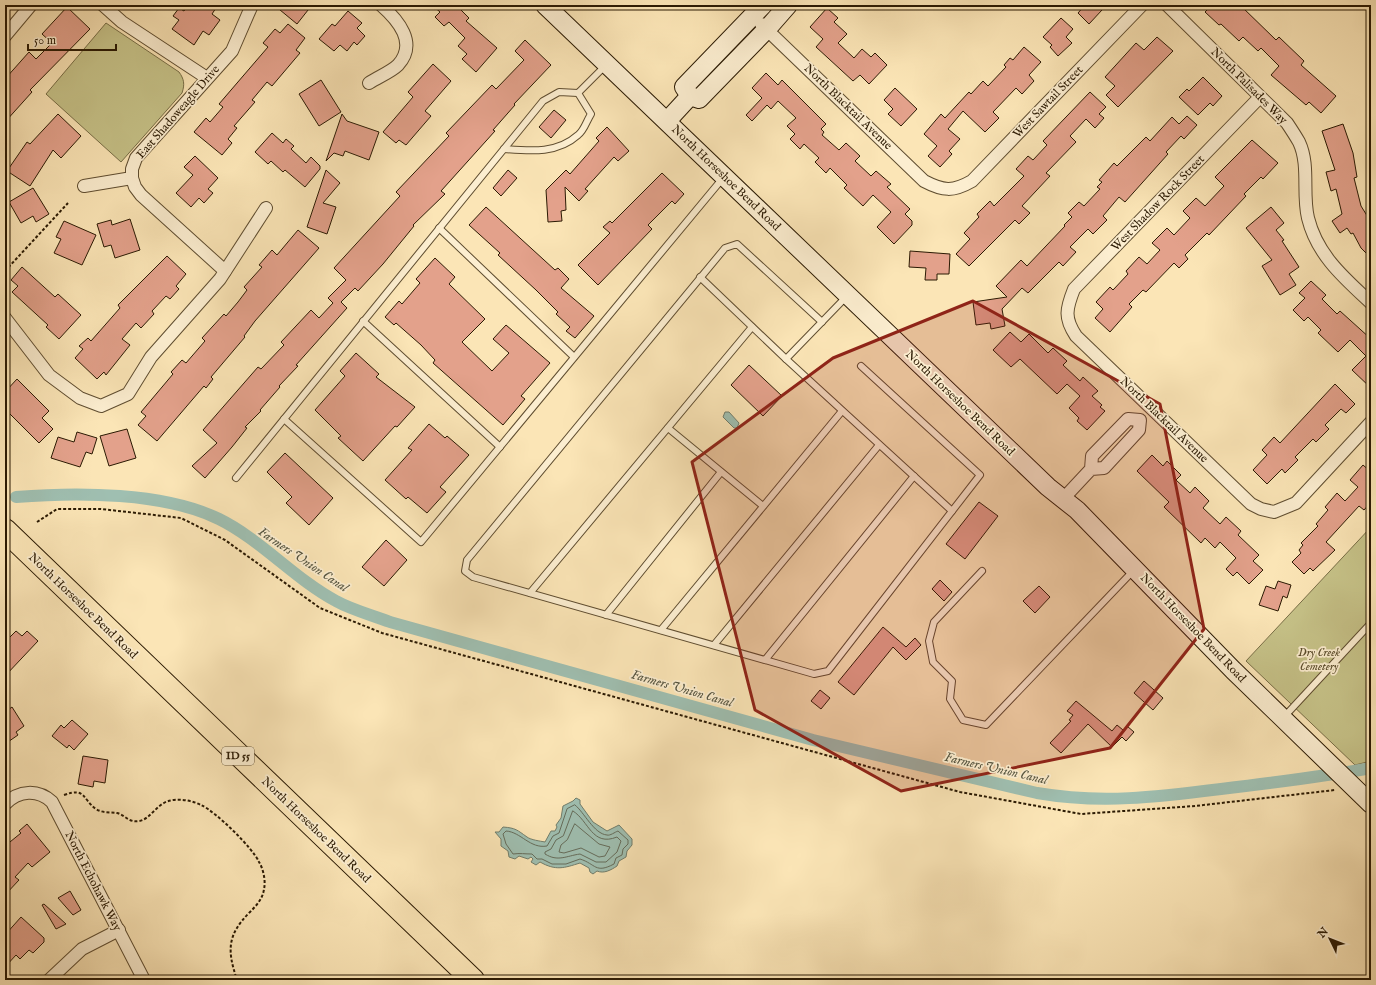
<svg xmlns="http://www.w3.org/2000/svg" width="1376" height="985" font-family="'IM FELL English',serif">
<rect width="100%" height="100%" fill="#fbe5b6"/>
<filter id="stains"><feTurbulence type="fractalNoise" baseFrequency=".005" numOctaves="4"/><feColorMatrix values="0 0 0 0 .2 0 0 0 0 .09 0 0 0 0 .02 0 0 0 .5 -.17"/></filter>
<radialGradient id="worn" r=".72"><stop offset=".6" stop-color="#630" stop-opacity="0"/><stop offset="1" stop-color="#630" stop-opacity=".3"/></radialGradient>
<g fill="#c6c288" stroke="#786e46">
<path d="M106,23L179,72C184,79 185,84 182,93L121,162L46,94Z"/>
<path d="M1371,527V761L1355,765L1246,661Z"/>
</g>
<g fill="#9fbfb1" stroke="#717d6b">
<path d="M725,412H729L739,423L737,428H734L723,417Z"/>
<path d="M576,798L580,800V804L593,822L607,831L619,825L632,839V845L627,851L626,857L619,861L617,866C611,870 604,874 597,871L593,874L590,872L589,868L580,863C564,868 556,871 540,862L536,865L531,862L533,859L531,857L528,859L519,856L515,859L509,857L508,851L501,846V839L495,832H499L503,827C516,828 517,830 527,837C531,840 540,841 545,842L551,831H555L557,827L556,825L561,818L563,806L573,801Z"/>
</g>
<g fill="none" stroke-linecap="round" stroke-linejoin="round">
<g stroke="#656c5a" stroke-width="1">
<path d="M575,805C584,812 594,834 607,835C610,836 615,832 618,831L628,840V844L623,849L622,855L616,858L614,864C595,874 596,864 580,859L566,864H552L542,859H537L532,854C525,854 520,853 513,854L506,844L503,834L506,831C521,832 530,849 547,846L553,836L559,833L567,809Z"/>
<path d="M573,811C589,821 592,847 617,837L621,841L617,852L606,862H596L580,854C566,856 558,862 545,854V852L551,849L556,840L563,836Z"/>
<path d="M575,824L599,844L610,847L605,856L599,857L581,848L564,853L559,852L561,845L567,840Z"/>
</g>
<path stroke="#9fbfb1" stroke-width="12" d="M16,497C77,492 164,492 219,519C260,539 296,580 336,601C352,610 372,615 390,622L813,740L1037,793C1101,804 1157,797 1221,789C1271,783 1321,777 1371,768"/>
</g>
<g fill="#e3a18b" stroke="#2b1a03">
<path d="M188,5H218L212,14L220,20L209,35L203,31L194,45L172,29L179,20L173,16L179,8L184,11Z"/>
<path d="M274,5H312L297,24Z"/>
<path d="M432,5H456L469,18L466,21L497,48L476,72L462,59L467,54L458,46L465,38L449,22L444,26L435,17L440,12Z"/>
<path d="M1085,5H1097L1102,10L1089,24L1078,13Z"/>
<path d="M1212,5H1240L1276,40L1279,37L1304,61L1301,65L1336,96L1321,113L1309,102L1306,105L1271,75L1279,66L1261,48L1258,51L1243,37L1239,41L1221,24L1219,25L1205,12Z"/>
<path d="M67,7L90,29L30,90L32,92L5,122V79L29,52L36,59L52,43L42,34Z"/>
<path d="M827,8L838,18L834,22L847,34L838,43L854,58L862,49L871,57L875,53L887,65L869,84L860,75L853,81L816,47L823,39L810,27Z"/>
<path d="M348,11L362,23L357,28L365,36L357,45L354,42L347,51L340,45L334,51L319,39L332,24L335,26Z"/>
<path d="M1061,18L1073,29L1066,37L1072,43L1058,56L1050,47L1052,45L1043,37Z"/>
<path d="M288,24L305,38L296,50L300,53L272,86L267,82L252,100L255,102L234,126L237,128L228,139L232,143L222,155L194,132L206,118L210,122L223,107L219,104L268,47L263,43L275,29L280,33Z"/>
<path d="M1157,37L1173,51L1118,107L1106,95L1115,86L1105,77L1136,43L1144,50Z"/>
<path d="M525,40L551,65L514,104L515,105L493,130L495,131L441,191L445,194L413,225L414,226L383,264L358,291L355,288L341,302L347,308L296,365L298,366L279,386L280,387L260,410L261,411L245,427L247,428L232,447L205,478L192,466L217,443L203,430L258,367L261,369L284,345L281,342L311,310L319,318L333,303L328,298L346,280L334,268L400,196L396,192L449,136L446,133L492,85L496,89L524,60L515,51Z"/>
<path d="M1024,47L1041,62L1029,75L1034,81L1022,94L1016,88L993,112L999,118L985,132L963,111L948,129L960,139L949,151L952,154L940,167L928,156L937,146L924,134L941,114L945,118L969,92L971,94L983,81L988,86L1006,67L1004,65L1010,58L1013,60Z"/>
<path d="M433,64L451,81L425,111L431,116L406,145L399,140L396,143L383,132L413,97L408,92Z"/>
<path d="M766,73L778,85L782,80L826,124L821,129L824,132L822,135L839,150L846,143L860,156L855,161L871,176L876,171L891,184L887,187L910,209L905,214L912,221V225L894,244L877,227L891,212L873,195L863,206L844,188L847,185L830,168L826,173L815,162L819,158L804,144L800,149L790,139L795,134L787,126L796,118L778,101L771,109L767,105L752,121L746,115L762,98L752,88Z"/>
<path d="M1203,77L1222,96L1213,106L1210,103L1198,115L1179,97L1187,89L1189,91Z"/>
<path d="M321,80L341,112L319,126L299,94Z"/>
<path d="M895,88L917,109L901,126L888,114L893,109L884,100Z"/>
<path d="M1090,92L1106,107L1099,114L1104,118L1095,128L1086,119L1070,136L1076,142L1046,173L1050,176L1022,206L1030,213L1019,224L1015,220L969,266L956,254L970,239L964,233L979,217L977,214L990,201L994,206L1024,176L1016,169L1028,156L1033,160L1047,145L1043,141Z"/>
<path d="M554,110L566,120L551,138L539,127Z"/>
<path d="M58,114L81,136L61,158L53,150L30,186L7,171L27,142L30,144Z"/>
<path d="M342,114L347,121L379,132L369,160L345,151L343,156L334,153L326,161Z"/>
<path d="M1187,116L1197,125L1184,139L1181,136L1166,152L1168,154L1125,202L1119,197L1103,216L1107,220L1093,234L1088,229L1070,247L1076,252L1063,266L1059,262L1028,293L1022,288L1002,309L1005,326L991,329L990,323L976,325L973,302L1007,297L996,286L1021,260L1027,266L1065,226L1064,225L1072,217L1068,213L1079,202L1084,206L1100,189L1097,187L1102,182L1099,180L1114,163L1117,166L1146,137L1150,141L1172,117L1179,124Z"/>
<path d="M1343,124L1353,153L1357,177L1354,178L1361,206L1371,222V258L1361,248L1353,233L1351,234L1347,228L1340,233L1332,221L1342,214L1336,189L1331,191L1326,172L1335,170L1322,131Z"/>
<path d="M607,127L629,151L618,161L614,157L585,189L588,191L579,201L565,187L566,210L561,211L562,221L548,222L546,190L566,170L570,174L599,141L596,138Z"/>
<path d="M272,133L283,143L286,139L294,146L291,149L306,163L311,157L320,166V169L305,187L285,170L283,172L271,161L268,164L255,152Z"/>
<path d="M1252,140L1278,163L1263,179L1261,177L1244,194L1246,196L1209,235L1207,233L1185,255L1188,259L1179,268L1174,263L1146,292L1143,290L1129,304L1132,307L1110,332L1095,318L1103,309L1096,302L1110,287L1113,290L1128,274L1126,271L1139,257L1147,264L1160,250L1152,243L1167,228L1174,235L1190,218L1183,211L1196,198L1205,206L1224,186L1215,177Z"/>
<path d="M195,156L218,178L208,189L213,193L204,203L199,198L191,207L176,193L193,175L184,167Z"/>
<path d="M326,170L340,183L323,203L336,207L327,234L307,227Z"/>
<path d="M508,170L517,178L501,196L493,188Z"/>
<path d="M662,173L684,194L675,204L672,201L648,225L652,229L598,285L578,265L610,233L603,227L610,221L612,223Z"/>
<path d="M33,188L49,214L36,222L33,216L21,223L9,202Z"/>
<path d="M486,207L555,270L558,268L569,279L561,288L594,316L575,338L566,331L570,327L556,314L558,312L536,290L498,255L500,253L469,225Z"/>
<path d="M1271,207L1284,223L1276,230L1284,240L1282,241L1299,267L1289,274L1296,285L1280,295L1262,266L1272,260L1246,228Z"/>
<path d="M130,219L140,250L115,258L111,245L104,247L97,224L111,220L112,225Z"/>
<path d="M64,221L96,235L82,265L54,253L61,239L56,237Z"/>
<path d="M298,230L319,248L255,321L244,336L245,337L211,377L213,379L206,388L204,386L157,441L138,425L146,416L141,412L173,374L171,372L182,360L186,363L205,341L202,338L224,314L226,316L238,302L247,290L244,287L262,267L259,265L272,250L277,255Z"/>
<path d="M910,251L950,254L949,274H937V280H925L926,268L909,267Z"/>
<path d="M167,256L186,274L176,286L179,289L170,299L166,296L152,311L154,314L141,328L136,323L122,339L130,345L106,375L104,372L97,379L75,358L83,349L79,346L88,338L91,341L120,308L118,305Z"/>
<path d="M435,258L455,277L449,284L485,319L462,342L492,371L509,353L493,339L506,325L550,363L521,396L525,399L503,425L433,363L435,360L421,345L396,323L394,325L385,317L399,301L402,304L420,283L416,279Z"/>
<path d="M22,267L55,297L58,294L81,315L59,339L46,327L48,325L12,292L18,286L11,280Z"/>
<path d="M1311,281L1326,295L1322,299L1337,314L1340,311L1371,339V388L1352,370L1366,356L1350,340L1338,352L1318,333L1321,330L1308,317L1304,321L1293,310L1305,298L1299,293Z"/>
<path d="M1010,332L1021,342L1029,334L1048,353L1053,348L1067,361L1063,365L1080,381L1083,377L1098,391L1092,396L1102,405L1100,407L1105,411L1087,430L1077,421L1079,418L1069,408L1080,396L1067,384L1057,394L1020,359L1011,367L993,350Z"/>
<path d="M356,353L379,374L376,377L415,407L397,427L395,426L363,461L338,438L341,436L315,410L345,376L340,371Z"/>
<path d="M749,365L782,396L763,416L731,385Z"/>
<path d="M17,379L49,411L42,418L53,429L39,443L5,409V392Z"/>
<path d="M1335,384L1355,404L1346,413L1341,409L1325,425L1329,429L1316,442L1313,439L1295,457L1298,460L1285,473L1282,469L1267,484L1253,470L1267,455L1262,450L1274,437L1280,443Z"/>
<path d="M429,424L445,438L447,436L469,455L440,487L446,492L427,513L408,497L406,499L385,480L412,450L408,448Z"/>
<path d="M127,429L136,458L109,466L100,436Z"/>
<path d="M77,432L97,438L92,454L86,452L80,467L51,458L58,437L74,442Z"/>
<path d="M285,453L333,498L309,525L286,503L292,497L267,472Z"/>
<path d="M1152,455L1163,466L1167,461L1181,475L1176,480L1190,493L1195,487L1209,501L1203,508L1220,524L1226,517L1241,531L1238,535L1259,555L1253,561L1263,570L1249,584L1237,572L1233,576L1226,569L1236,558L1220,542L1215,548L1205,538L1201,543L1164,507L1169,502L1137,471Z"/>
<path d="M1363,465L1371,472V502L1364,510L1359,506L1326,542L1335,550L1313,571L1310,568L1304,574L1292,562L1301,553L1299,550L1303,545L1301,543L1318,526L1316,524L1328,510L1325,507L1337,493L1345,501L1358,487L1350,480Z"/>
<path d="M979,502L998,516L965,559L946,544Z"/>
<path d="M386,540L407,560L384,586L362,567Z"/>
<path d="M940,580L952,592L944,601L932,589Z"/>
<path d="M1278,581L1291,585L1287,598L1283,596L1278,611L1259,605L1266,586L1275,589Z"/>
<path d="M1039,586L1050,597L1035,613L1023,601Z"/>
<path d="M883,627L906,647L915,638L921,645L906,660L893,647L854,695L838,682Z"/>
<path d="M16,631L22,636L27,631L38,641L5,676V642Z"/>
<path d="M1144,681L1163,698L1153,710L1134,693Z"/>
<path d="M820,690L830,698L821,709L811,701Z"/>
<path d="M1076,701L1112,731L1117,725L1123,730L1127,726L1134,732L1126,741L1122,737L1112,747L1088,724L1061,753L1050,743L1071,721L1069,720L1073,715L1067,711Z"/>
<path d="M12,707L24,726L16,732L18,735L5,744V712Z"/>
<path d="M72,720L88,734L74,750L69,745L67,748L52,736L61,725L64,728Z"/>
<path d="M83,756L108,760L105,783L94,781L93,787L78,784Z"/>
<path d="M27,824L50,852L32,867L28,863L15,877L19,880L5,895V846L21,833L19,831Z"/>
<path d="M70,891L81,910L73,915L58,898Z"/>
<path d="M44,904L66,924L56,929L42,905Z"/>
<path d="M21,917L44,938V942L33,953L29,950L20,959L16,955L5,967V935Z"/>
</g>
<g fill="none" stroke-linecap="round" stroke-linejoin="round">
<g stroke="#5f4d30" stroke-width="8">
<g id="lane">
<path d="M504,149C530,151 557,154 578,135C584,131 587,120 591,114L578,93"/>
<path d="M439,228L574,357"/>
<path d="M700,277L786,359L847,296"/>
<path d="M363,321L500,447"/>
<path d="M822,322L737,244L725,248L467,560L465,571L473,577L814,674L828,671L980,475L861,366"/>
<path d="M786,359L952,511"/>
<path d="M284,419L421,542L723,178"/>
<path d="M668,428L763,506"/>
<path d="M236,478L543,101L559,92L578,93L605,66"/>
<path d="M982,571L934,622L929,641L933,662L952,681L950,699L963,720L986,725L1134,570"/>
<path d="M530,593L752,327"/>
<path d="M606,615L721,472"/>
<path d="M661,630L842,411"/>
<path d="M714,645L879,445"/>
<path d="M765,660L914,476"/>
<path d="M1284,717L1371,623"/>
</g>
</g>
<g stroke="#5f4d30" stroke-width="14">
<g id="street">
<path d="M103,5L122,22L207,78"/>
<path d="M1167,5L1287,123C1291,129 1295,135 1299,142C1310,165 1302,194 1308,218C1317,255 1344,278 1371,303"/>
<path d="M761,24L924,181C943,191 953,192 972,181L1142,5"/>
<path d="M5,36L31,5"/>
<path d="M369,83C378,77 391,72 398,65C418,43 398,20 381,5"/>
<path d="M1260,97L1074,289C1066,309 1064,318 1076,336L1251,504L1261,509L1274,512L1296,503L1371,422"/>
<path d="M132,178L135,187L141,195L225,271"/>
<path d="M84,186L132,178V169L136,158L232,51L252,5"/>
<path d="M5,318L49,375L80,398L101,406L128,394L151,357L220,279L266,208"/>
<path d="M1063,499L1091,469L1104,468L1139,430L1140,420L1128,419L1092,456L1091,469"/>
<path d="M5,804C19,790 38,789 52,802L144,980"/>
<path d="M49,980L82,949L119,930"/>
</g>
</g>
<g stroke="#2b1a03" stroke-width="20">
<g id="secondary">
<path d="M545,5L1048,487L1077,510L1233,670L1371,804"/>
<path d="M763,5L684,87L690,96L699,99L767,29L788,5"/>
<path d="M667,121L690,96"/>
</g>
</g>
<g stroke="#2b1a03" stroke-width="24">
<path id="highway" d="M5,530L473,980"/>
</g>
<g stroke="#2b1a03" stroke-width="2" stroke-dasharray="3 2" stroke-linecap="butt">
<path d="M5,271L68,203"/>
<path d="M37,522L57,509H101L181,518L225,540L320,608L382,633L960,792L1081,814L1195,806L1335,790"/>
<path d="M64,795C86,787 82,799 96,809C102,813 110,812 117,813C125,815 129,823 139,821C152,819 157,801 174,800C183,799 193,801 201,805C215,811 253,848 259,862C263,868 266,881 264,889C263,898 257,905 250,912C227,935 227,950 237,980"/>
</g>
<use href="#lane" stroke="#fceed0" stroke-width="6"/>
<use href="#street" stroke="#fceed0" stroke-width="12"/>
<use href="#secondary" stroke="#fceed0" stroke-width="18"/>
<use href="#highway" stroke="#fbe5b6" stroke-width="22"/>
</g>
<path fill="#8f2418" fill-opacity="0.2" stroke="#8f2418" stroke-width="3" stroke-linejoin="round" d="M973,301L1160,404L1204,629L1110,748L901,791L755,710L692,462L833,358Z"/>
<g text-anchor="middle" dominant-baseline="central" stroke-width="3.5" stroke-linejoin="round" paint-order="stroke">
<rect fill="#fceed0" stroke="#6a5a40" stroke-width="1" x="222" y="747" width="32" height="18" rx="3"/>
<g font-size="11" font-weight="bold" fill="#2b1a03">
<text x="238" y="756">ID 55</text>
</g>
<g font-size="12" fill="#2b1a03" stroke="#fceed0">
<text transform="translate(1249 86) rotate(45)">North Palisades Way</text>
<text transform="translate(1048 102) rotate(-46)">West Sawtail Street</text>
<text transform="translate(848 107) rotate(44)">North Blacktail Avenue</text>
<text transform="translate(178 112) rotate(-49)">East Shadoweagle Drive</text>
<text transform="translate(726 178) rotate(44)">North Horseshoe Bend Road</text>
<text transform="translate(1158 203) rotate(-46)">West Shadow Rock Street</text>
<text transform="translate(960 403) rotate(44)">North Horseshoe Bend Road</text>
<text transform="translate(1164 420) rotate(44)">North Blacktail Avenue</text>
<text transform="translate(83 606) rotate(44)">North Horseshoe Bend Road</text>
<text transform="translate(1193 628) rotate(46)">North Horseshoe Bend Road</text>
<text transform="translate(316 830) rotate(44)">North Horseshoe Bend Road</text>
<text transform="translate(93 881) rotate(63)">North Echohawk Way</text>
</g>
<g font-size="12" font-style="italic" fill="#5a4c2b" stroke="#fceed0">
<text x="1319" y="652">Dry Creek<tspan x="1319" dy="14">Cemetery</tspan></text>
</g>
<g font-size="13" font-style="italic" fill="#545440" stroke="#fceed0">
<text transform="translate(303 560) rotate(34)">Farmers Union Canal</text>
<text transform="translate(682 689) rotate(16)">Farmers Union Canal</text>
<text transform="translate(996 769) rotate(13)">Farmers Union Canal</text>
</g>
</g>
<rect width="1376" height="985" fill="none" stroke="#fbe5b6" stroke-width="20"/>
<rect x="6" y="6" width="1364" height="973" fill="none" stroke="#2b1a03" stroke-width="2"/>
<rect x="10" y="10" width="1356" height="965" fill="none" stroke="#2b1a03"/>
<g transform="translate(1330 939) rotate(313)" stroke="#fceed0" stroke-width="3" paint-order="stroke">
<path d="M0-3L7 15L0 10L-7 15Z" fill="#2b1a03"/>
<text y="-6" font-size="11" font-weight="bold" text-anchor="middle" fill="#2b1a03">N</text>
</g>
<path d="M28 44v6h88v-6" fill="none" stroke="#2b1a03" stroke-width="2"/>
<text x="34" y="44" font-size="12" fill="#2b1a03" stroke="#fceed0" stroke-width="3" paint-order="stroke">50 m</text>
<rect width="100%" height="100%" filter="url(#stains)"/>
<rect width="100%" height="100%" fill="url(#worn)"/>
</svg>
